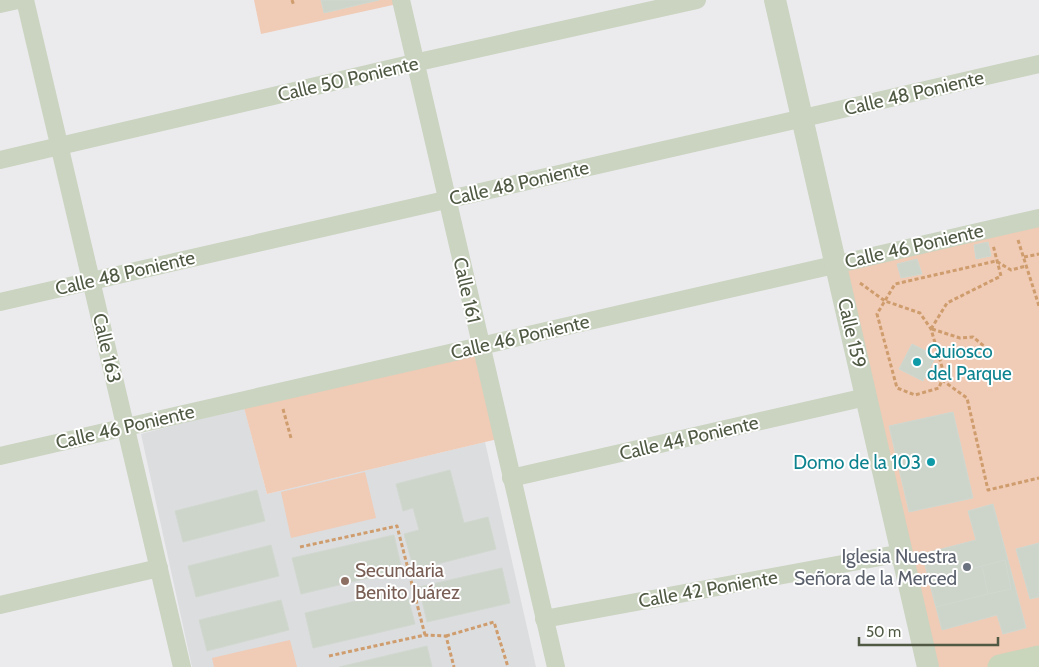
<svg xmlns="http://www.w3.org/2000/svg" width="1039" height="667" font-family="Cabin,sans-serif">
<rect width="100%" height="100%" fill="#ebebee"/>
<path fill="#dcdddf" d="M244,407L267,494L485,442L536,667H192L141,434Z"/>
<g fill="#f0cbb6">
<path d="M254,0H401L402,3L261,34Z"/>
<path d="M1039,219V658L998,667H928L836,265Z"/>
<path d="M480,346L502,438L267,494L242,400Z"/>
<path d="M365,472L376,518L291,538L281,492Z"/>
<path d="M290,640L297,667H214L212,658Z"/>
</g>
<g fill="#cdd4ca" stroke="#d1d8cf">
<path d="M321,0H379L324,13Z"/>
<path d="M988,242L991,256L976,259L974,245Z"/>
<path d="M917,259L922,274L901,278L897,264Z"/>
<path d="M912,344L936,356L923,381L899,369Z"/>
<path d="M953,412L973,498L909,512L889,426Z"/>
<path d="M450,470L464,523L488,517L496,549L414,570L404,534L419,530L413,508L403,511L396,484Z"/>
<path d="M257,490L265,521L183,542L175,511Z"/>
<path d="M993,504L1026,628L1003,634L997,615L942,630L922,554L976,540L968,511Z"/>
<path d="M394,535L402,570L301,594L292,558Z"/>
<path d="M1039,543V597L1030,599L1016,549Z"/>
<path d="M271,545L279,576L196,597L188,566Z"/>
<path d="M1005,560L1011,589L988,594L982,566Z"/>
<path d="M982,566L988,594L936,607L929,580Z"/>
<path d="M502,568L510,603L427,622L419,587Z"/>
<path d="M406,589L415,624L313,648L305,613Z"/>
<path d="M281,600L289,630L207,651L199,620Z"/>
<path d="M427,646L432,667H339Z"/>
</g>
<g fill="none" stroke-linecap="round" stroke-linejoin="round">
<g stroke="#cf9d6d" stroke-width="3" stroke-dasharray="4 2.5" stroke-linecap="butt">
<path d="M292,0L294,6"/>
<path d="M1018,240L1039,306"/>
<path d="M1024,257L1039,254"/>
<path d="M860,283L885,301L920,313L931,329L944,374L939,388L915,395L897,388L877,314L895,284L996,261L1011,270L1026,266"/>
<path d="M931,329L947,303L1001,276L993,245"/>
<path d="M932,329L960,338L973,337L984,346L992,358"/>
<path d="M942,380L967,398L988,490L1039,478"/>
<path d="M283,409L291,438"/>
<path d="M300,547L397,526L425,635"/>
<path d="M446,636L494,622L508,667"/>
<path d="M329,656L425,635L446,636L454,667"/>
</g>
<g stroke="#cbd4c0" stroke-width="18">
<path d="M25,0L182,667"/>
<path d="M401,0L556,667"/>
<path d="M0,4L18,0"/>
<path d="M0,160L414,63L697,0"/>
<path d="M0,302L1039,64"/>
<path d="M0,456L1039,218"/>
<path d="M511,478L866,397"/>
<path d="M0,605L159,568"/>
<path d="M544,619L902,553"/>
</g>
<path stroke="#cbd4c0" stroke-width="22" d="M775,0L928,667"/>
<path stroke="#c9d6bc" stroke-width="25" d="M1000,667L1039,658"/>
</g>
<g fill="#0f9aa8" stroke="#fff" stroke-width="2">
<circle cx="917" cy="362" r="5"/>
<circle cx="931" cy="462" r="5"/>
</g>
<circle fill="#6b7280" stroke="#fff" stroke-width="2" cx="967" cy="567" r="5"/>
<circle fill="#8d6e63" stroke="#fff" stroke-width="2" cx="345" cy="581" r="5"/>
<g text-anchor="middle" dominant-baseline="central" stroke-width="4" stroke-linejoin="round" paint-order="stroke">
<g font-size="19" fill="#4f5943" stroke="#fff">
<text transform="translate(348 79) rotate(-13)">Calle 50 Poniente</text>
<text transform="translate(914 93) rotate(-13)">Calle 48 Poniente</text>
<text transform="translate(519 183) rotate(-13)">Calle 48 Poniente</text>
<text transform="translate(914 246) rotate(-13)">Calle 46 Poniente</text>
<text transform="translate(125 273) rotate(-13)">Calle 48 Poniente</text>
<text transform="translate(467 290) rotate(77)">Calle 161</text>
<text transform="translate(852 333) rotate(77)">Calle 159</text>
<text transform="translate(520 337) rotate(-13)">Calle 46 Poniente</text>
<text transform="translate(107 348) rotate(77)">Calle 163</text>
<text transform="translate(125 427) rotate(-13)">Calle 46 Poniente</text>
<text transform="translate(689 438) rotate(-13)">Calle 44 Poniente</text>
<text transform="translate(708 589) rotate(-10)">Calle 42 Poniente</text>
</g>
<g font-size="19" fill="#0d838f" stroke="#fff" text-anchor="start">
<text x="927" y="351">Quiosco<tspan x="927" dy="22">del Parque</tspan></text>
<text x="921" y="462" text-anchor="end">Domo de la 103</text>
</g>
<g font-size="19" fill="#5b616d" stroke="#fff" text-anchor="end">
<text x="957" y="556">Iglesia Nuestra<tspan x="957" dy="22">Señora de la Merced</tspan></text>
</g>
<g font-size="19" fill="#785e54" stroke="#fff" text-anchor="start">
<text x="355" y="570">Secundaria<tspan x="355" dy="22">Benito Juárez</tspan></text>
</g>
</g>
<path d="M859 637v8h139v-8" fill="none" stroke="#4f5943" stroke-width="2.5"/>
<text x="866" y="637" font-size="15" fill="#4f5943" stroke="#ffffff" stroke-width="4" paint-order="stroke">50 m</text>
</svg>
